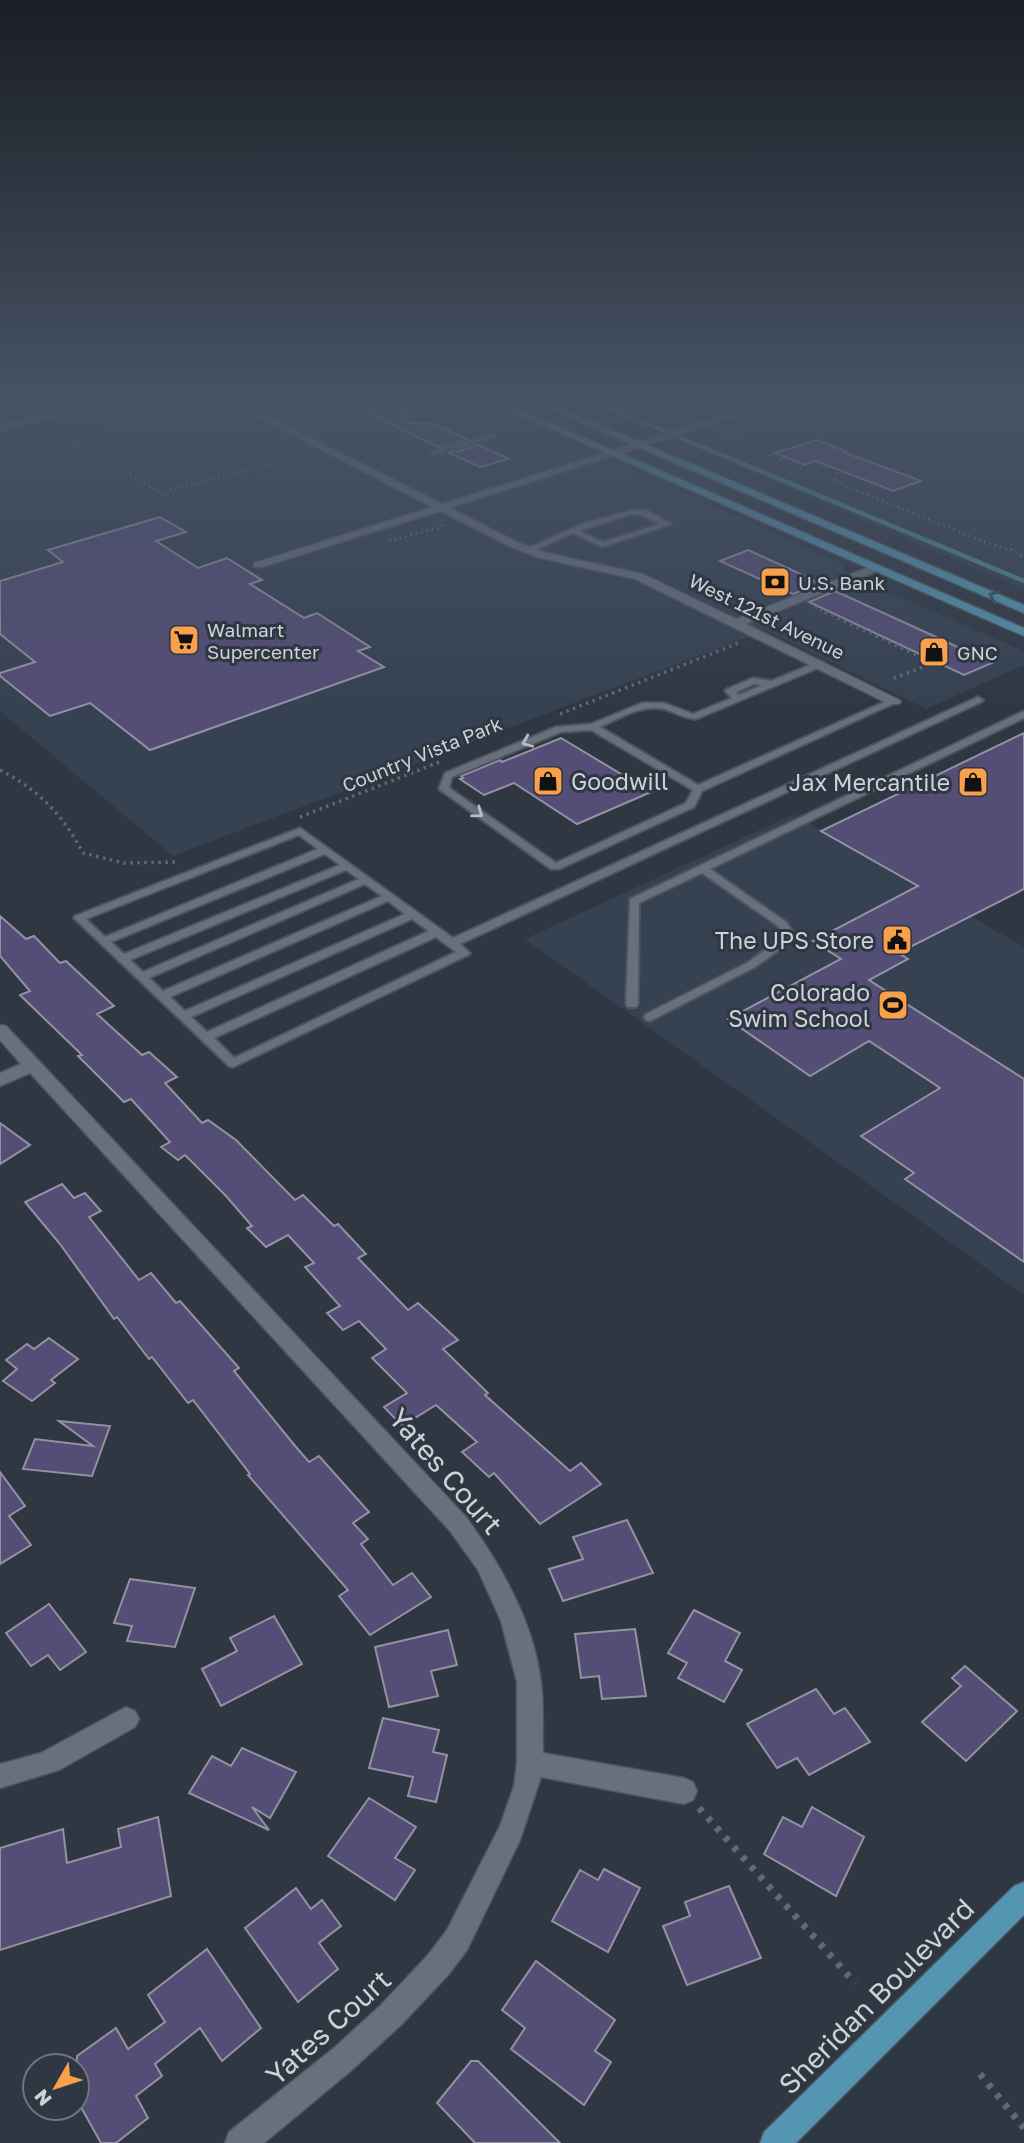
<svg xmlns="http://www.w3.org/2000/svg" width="1024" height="2143" font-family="'Golos Text',sans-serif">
<rect width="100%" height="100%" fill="#2f3742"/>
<g fill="#364152">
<path d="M197,405H486L843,564L845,573L1024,651V665L926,709L766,630L173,856L0,711V454Z"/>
<path d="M789,405H1024V589L679,441Z"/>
<path d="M794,814L1024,947V1295L525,939Z"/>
</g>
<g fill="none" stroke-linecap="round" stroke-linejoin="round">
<path stroke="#4c8d8c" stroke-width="4.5" d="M602,405L1024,581"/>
</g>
<g fill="#544d76" stroke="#9492a1" stroke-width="2">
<path d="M350,405H395L410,412L407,423L434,424L467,439L449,447H438Z"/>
<path d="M817,440L846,451L843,452L921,481L893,491L816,461L804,465L775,453Z"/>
<path d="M478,445L509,459L480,467L449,453L450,450L456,452Z"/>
<path d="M160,517L186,532L156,541L198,568L227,558L262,580L250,584L304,618L317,613L370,647L358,651L384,667L150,750L90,703L50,716L0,676V673L35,662L0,634V581L63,562L48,550Z"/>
<path d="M748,550L805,576L820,584L793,594L720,561Z"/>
<path d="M835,591L923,631L992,663L964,675L809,602Z"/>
<path d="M1024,733V889L904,950L900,954L908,959L869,980L1024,1079V1262L905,1179L914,1173L861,1136L940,1088L869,1041L810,1076L728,1019L841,959L813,941L918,886L821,831Z"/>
<path d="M561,738L651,792L577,824L514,783L484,795L460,779L463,778L461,776L500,760L502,762Z"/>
<path d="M0,916L26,939L34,936L60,963L66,961L114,1006L97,1014L142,1055L149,1052L177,1077L165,1083L202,1123L208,1120L236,1140L295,1200L303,1195L334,1226L338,1224L366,1254L358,1258L408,1310L418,1303L458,1340L443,1349L488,1393L485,1395L570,1471L581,1463L601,1484L540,1524L494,1473L489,1477L462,1452L477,1442L436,1405L402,1426L384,1407L407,1393L372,1358L386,1349L359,1321L343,1330L327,1313L340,1306L305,1267L314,1263L288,1235L266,1247L247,1228L252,1226L226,1196L185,1155L178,1160L161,1147L170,1142L131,1099L124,1102L78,1056L82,1055L20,995L30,991L0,956Z"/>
<path d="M0,1123L30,1145L0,1164Z"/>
<path d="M62,1184L74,1198L85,1193L101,1211L89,1217L139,1280L151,1273L176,1303L180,1301L239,1368L234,1371L296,1447L309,1462L319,1456L369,1512L353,1523L368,1539L361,1544L393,1585L412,1573L431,1597L370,1635L339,1596L348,1590L248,1475L250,1474L193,1400L188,1403L152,1357L149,1359L117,1317L114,1319L60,1244L25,1202Z"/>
<path d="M49,1338L78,1359L51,1380L55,1383L32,1401L3,1381L17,1369L6,1360L27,1344L34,1349Z"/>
<path d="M59,1421L110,1426L92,1476L23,1469L35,1439L93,1446Z"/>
<path d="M0,1472L25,1506L9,1516L31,1545L0,1564Z"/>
<path d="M627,1520L653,1573L563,1601L549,1569L583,1559L573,1537Z"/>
<path d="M130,1579L195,1588L175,1647L127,1641L132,1626L114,1623Z"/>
<path d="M49,1604L86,1652L60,1670L48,1655L31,1666L6,1633Z"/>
<path d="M694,1610L740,1633L725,1661L742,1670L724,1702L678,1678L687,1663L668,1653Z"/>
<path d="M274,1616L302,1664L221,1706L202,1669L237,1651L230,1638Z"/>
<path d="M635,1629L646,1696L602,1699L599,1676L581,1678L575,1634Z"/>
<path d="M448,1630L457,1665L431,1671L438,1696L389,1707L375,1647Z"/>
<path d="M965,1666L1017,1711L966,1761L922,1722L961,1686L952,1678Z"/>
<path d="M816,1689L834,1714L845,1708L870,1742L809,1775L797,1758L777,1768L747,1724Z"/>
<path d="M383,1718L439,1730L433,1752L447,1755L436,1802L408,1796L413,1777L369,1768Z"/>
<path d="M242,1748L296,1772L270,1818L252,1807L269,1830L189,1793L212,1756L231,1766Z"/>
<path d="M369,1798L416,1827L395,1858L415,1870L395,1900L328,1856Z"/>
<path d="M812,1807L864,1837L836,1896L764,1854L783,1817L802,1827Z"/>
<path d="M158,1817L171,1896L0,1950V1848L63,1829L67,1863L121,1847L118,1829Z"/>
<path d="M604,1869L640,1888L608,1952L552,1921L580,1870L598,1880Z"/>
<path d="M729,1886L761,1958L687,1985L663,1926L690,1916L685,1902Z"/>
<path d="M296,1888L311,1909L322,1900L341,1926L319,1943L338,1969L298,2002L245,1928Z"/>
<path d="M207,1949L261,2028L222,2061L200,2028L155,2064L162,2076L136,2096L148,2118L116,2143H101L77,2100V2056L116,2028L128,2049L165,2022L148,1995Z"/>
<path d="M536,1961L615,2020L595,2051L611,2062L584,2105L511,2049L525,2028L502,2010Z"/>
<path d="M471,2061H478L560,2143H475L437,2103Z"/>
</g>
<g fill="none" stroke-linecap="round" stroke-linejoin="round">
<g stroke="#4e545d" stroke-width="4">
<g id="service">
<path d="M88,405H100L0,430V426Z"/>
<path d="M664,405H689C684,409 669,409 664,405Z"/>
<path d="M492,434L495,436L494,437L455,449L451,447Z"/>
<path d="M444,448L448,450L446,451L434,455L430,453Z"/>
<path d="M632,510L648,511L671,524L602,547L573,533L531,552L524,550L582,524ZM632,514L642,515L660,524L603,542L579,531Z"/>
<path d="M820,661L823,662V666L696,719C685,719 675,712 664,709C641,704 620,718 600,727L698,785L891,699H897L899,701L702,791L694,807L559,869H551L439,789L445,773L556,727L591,724L642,703H664L693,714L732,698L725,691L727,689L753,678L771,681ZM754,684L762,685L739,695L736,692ZM591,730L693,790L686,803L556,863L449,788L452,777L561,732Z"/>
<path d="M978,697L983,700L981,702L460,944L470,953L468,955L233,1067L229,1066L74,918L75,916L300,828L453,938ZM299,835L318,849L105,937L86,919ZM325,854L340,865L124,954L111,942ZM346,870L359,879L143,972L130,960ZM365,884L382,896L163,991L149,978ZM388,901L405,914L185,1011L170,997ZM412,919L429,931L207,1032L191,1017ZM436,937L456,952L234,1058L214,1038Z"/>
<path d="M1024,711V718L710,869L786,922L797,937L755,967L650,1021L646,1020L644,1017L646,1014L747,963L785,936L778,926L702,873L639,903L638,1004L636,1007H628L626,1004L630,899Z"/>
</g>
</g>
<g stroke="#4e545d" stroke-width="3">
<g id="minor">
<path d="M234,405H246L442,504L757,405H772L450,508L519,543L547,553L643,574L736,619L872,566H880V570L746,624L901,701L899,704H889L635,579L540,558L511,547L440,511L262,567H254V563L432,507Z"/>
<path d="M0,1025L6,1026L39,1061L466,1517C501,1565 534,1622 541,1683C544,1706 542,1730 543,1753L684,1778L693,1782L697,1791L693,1800L684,1804L541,1777L520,1840L467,1950L448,1975L401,2025L354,2068L264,2143H225L229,2132L334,2048L381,2005L428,1955L447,1930L500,1826L514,1786L517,1763V1682L501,1621L478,1570L450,1531L30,1073L0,1086V1073L21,1064L0,1040Z"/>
<path d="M126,1707L135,1711L139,1719L135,1727L59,1770L0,1788V1764L41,1753Z"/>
</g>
</g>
<g stroke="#4e545d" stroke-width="3">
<g id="primary">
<path d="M496,405H509L1024,628V636Z"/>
<path d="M540,405H553L1024,605V613Z"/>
<path d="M1024,1882V1915L796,2143H760L764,2132L1014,1886Z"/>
</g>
</g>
<g stroke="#626972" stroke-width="2.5" stroke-dasharray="2 3.5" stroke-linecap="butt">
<path d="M631,405L657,412"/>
<path d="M726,433L749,442L760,451L987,543L1013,550L1024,558"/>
<path d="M63,444L72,440L166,496L170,490L305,455"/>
<path d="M835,480L837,472L880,457"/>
<path d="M389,541L441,527L443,523"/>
<path d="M815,607L828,613"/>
</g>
<g stroke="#626972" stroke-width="3.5" stroke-dasharray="2.5 4.5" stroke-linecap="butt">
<path d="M825,612L934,663L889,680"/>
<path d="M560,714L741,642"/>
<path d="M0,770C39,790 63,815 83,853L124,863L177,862"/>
<path d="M300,817L442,761"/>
</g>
<g stroke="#626972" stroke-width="7" stroke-dasharray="5 8" stroke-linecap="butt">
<path d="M699,1808L855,1983"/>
<path d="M980,2074L1024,2128"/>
</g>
<use href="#service" fill="#68707d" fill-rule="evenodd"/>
<use href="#minor" fill="#68707d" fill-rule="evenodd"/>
<use href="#primary" fill="#5495b1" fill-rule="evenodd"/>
</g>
<defs><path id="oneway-chevron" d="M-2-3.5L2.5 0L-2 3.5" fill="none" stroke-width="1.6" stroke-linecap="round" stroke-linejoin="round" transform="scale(1.75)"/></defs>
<use stroke="#384e5e" href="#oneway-chevron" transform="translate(994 596) rotate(-157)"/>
<g stroke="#b9bec7">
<use href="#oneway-chevron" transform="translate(527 742) rotate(157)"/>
<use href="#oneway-chevron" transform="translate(478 813) rotate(36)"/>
</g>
<linearGradient id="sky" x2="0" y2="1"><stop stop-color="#1a1e24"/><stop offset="0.57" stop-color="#475365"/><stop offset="1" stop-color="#475365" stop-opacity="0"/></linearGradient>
<rect width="1024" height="705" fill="url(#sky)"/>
<defs>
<g id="bank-square" transform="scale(1.575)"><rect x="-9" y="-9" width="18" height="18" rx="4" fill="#f8a04b" stroke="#2f3742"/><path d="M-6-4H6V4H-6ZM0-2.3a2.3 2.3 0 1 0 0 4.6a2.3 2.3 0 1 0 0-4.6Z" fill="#111"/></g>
<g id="supermarket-square" transform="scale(1.575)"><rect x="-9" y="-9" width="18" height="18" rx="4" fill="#f8a04b" stroke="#2f3742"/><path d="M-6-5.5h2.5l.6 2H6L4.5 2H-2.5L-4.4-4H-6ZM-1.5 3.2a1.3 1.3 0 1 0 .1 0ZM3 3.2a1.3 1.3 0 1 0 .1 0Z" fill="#111"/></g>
<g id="shop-square" transform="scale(1.575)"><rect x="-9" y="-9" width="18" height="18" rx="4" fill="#f8a04b" stroke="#2f3742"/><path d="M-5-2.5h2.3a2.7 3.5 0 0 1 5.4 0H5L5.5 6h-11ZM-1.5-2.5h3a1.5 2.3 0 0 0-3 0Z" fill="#111"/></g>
<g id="civic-square" transform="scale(1.575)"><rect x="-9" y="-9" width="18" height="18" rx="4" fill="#f8a04b" stroke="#2f3742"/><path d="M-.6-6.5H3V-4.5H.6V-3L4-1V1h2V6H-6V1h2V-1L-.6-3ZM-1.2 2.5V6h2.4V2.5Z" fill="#111"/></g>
<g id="stadium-square" transform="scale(1.575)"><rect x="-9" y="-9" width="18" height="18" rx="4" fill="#f8a04b" stroke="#2f3742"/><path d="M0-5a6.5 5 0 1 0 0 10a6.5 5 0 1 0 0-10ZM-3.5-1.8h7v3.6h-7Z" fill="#111"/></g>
</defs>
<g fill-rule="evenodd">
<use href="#bank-square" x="775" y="582"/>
<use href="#supermarket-square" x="184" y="640"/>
<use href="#shop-square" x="934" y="652"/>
<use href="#shop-square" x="548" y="781"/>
<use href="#shop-square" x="973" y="782"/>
<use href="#civic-square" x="897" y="940"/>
<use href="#stadium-square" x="893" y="1005"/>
</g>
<g text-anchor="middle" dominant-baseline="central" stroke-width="6" stroke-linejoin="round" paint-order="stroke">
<g font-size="19" fill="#cdd2d9" stroke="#2f3742" text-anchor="start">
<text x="798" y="582">U.S. Bank</text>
<text x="207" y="629">Walmart<tspan x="207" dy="22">Supercenter</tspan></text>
<text x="957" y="652">GNC</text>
</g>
<g font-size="19" fill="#cdd2d9" stroke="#2f3742">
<text transform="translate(767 616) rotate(26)">West 121st Avenue</text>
<text transform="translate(422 754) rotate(-22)">Country Vista Park</text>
</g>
<g font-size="23" fill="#cdd2d9" stroke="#2f3742" text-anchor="end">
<text x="571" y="781" text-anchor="start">Goodwill</text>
<text x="950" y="782">Jax Mercantile</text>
<text x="874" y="940">The UPS Store</text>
<text x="870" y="992">Colorado<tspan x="870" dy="26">Swim School</tspan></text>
</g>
<g font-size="28" fill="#cdd2d9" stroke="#2f3742">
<text transform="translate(446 1471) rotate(49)">Yates Court</text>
<text transform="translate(876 1996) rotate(-45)">Sheridan Boulevard</text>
<text transform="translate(328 2027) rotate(-42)">Yates Court</text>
</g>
</g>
<g transform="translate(56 2087) rotate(231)"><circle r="33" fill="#2f3742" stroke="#6e757e" stroke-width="2"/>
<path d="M0-5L12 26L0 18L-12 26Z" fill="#f8a04b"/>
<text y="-10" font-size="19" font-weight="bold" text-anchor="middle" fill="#cdd2d9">N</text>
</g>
</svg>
